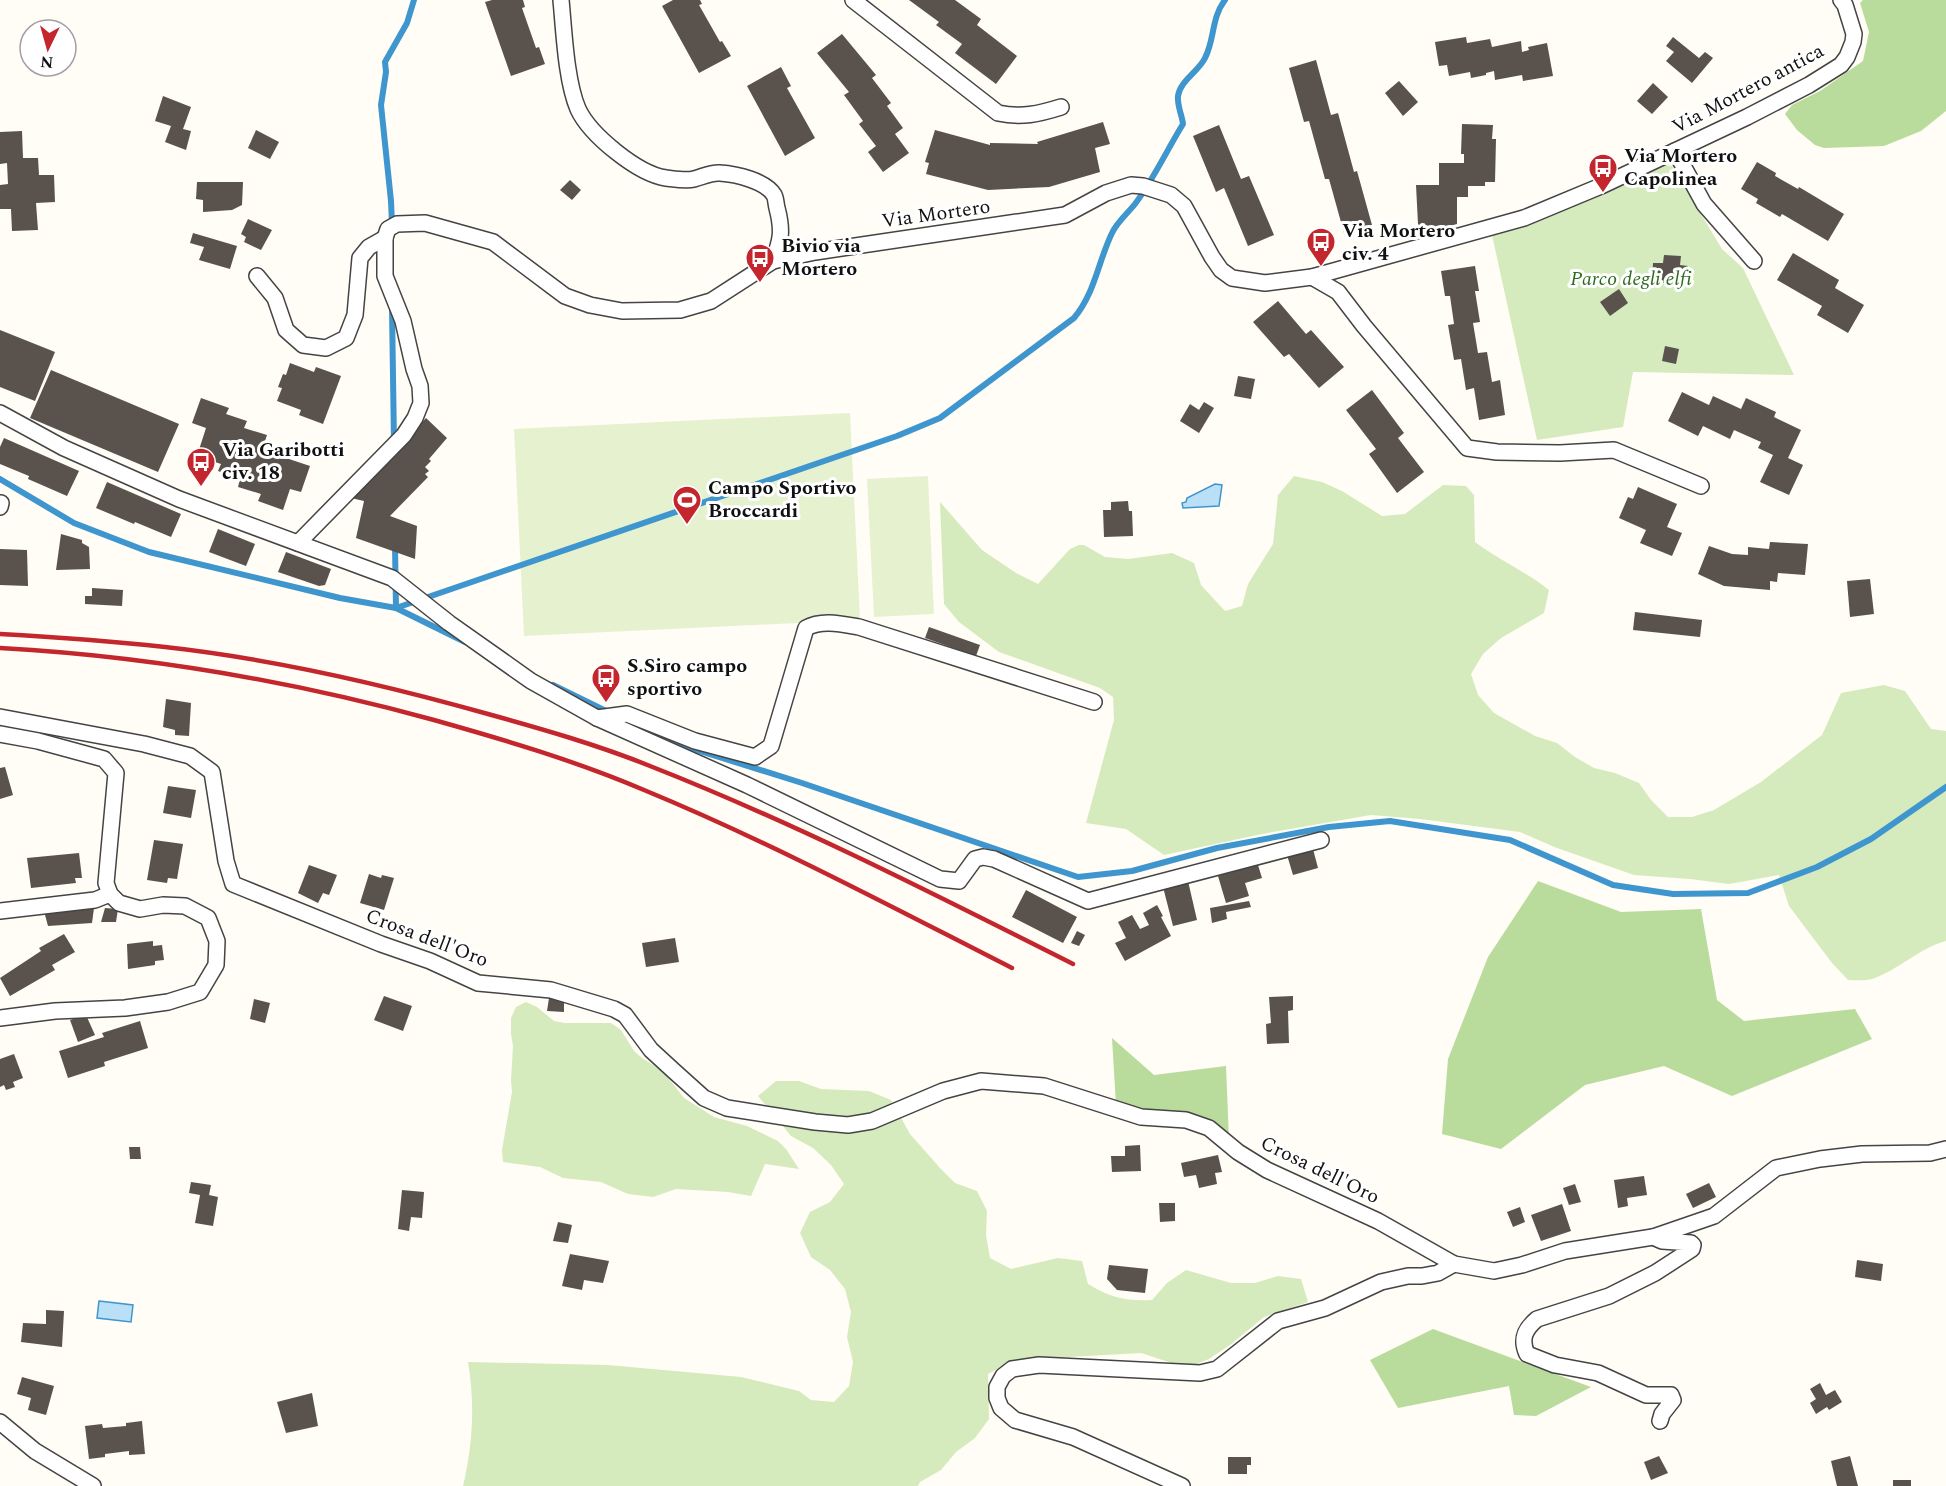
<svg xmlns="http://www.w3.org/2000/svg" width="1946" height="1486" font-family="Spectral,serif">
<rect width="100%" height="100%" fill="#fffdf5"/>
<g fill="#d5ebbd">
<path d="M1659,165L1672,166L1722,249L1743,268L1794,375L1633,372L1623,427L1537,440L1492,235L1532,222Z"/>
<path d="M1294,476L1322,482L1342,491L1382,516L1405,514L1443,485L1466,486L1474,495L1475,542C1499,560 1525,571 1549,590L1544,613L1501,638L1483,654L1471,674L1478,695L1494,713L1535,736L1557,743L1575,757L1594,768L1615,773L1639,783L1651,800L1668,817H1692L1714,810L1761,782L1822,735L1841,693L1884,685L1905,691L1931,729L1946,731V941C1919,948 1899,970 1872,979C1865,981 1856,980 1848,980L1832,963L1789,906L1779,875L1729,884L1690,879L1634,875L1557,848L1520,832L1420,819L1371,815L1262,834L1164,855L1126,829L1086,823L1114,720L1113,697L1100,688L999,652L959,622L944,604L940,502L982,550L1016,573L1038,584L1070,549L1079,545H1084L1105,557L1128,559L1172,553L1194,563L1201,585L1225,611L1242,606L1248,584L1273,544L1278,495Z"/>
<path d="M526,1002L537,1007L554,1021L565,1023H611L621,1030L634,1051L642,1058L663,1071L684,1098L714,1117L747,1126L778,1141L786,1149L799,1169L765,1164L751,1196L728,1192L676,1189L653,1197L628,1194L601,1182L563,1178L540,1167L503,1162L502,1150L512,1092L511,1080L513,1046L511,1034V1018L516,1007Z"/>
<path d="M776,1081H799L821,1089L869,1091L891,1100L910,1134L940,1168L955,1183L977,1191L987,1211L986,1235L990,1258L1011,1269L1058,1258L1082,1261L1088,1284C1111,1298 1125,1301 1152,1300L1167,1283L1186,1270L1231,1283H1255L1278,1276L1301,1279L1308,1302L1264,1317L1230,1345L1209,1359L1187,1368L1141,1353L1032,1359L1009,1363L988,1374L989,1419L975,1438L956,1452L941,1470L920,1482L918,1486H463C473,1444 475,1404 468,1362L608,1365L741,1377L799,1391L811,1400L834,1402L849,1386L853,1362L847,1337L851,1312L845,1289L830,1270L811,1257L800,1233L810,1212L830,1202L844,1184L831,1165L813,1148L791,1136L758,1096Z"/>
</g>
<g fill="#b9dc9c">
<path d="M1863,0H1946V111L1921,131L1884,146L1824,148L1815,145L1797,130L1785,114L1792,105L1820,91L1863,61L1869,32L1860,3Z"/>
<path d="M1538,881L1621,912L1701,909L1717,1000L1744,1021L1855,1009L1872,1039L1732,1096L1664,1066L1585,1085L1501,1149L1442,1134L1448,1059L1488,957Z"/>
<path d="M1112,1038L1154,1075L1226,1066L1229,1140L1116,1105Z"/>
<path d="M1433,1329L1591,1387L1536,1416L1514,1415L1509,1386L1398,1408L1370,1360Z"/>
</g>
<g fill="#e6f2cf">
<path d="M850,413L860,620L524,636L514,429Z"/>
<path d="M928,476L934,614L874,617L867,479Z"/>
</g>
<g fill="#b9e0f7" stroke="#3f96cf" stroke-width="1.5">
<path d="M1215,484L1222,485L1219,506L1183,508L1182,503L1186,502L1187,498Z"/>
<path d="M99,1301L133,1305L131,1322L97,1318Z"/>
</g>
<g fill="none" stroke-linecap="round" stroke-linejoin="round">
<g stroke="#3f96cf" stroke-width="6">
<path d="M392,224L391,201L381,105L386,72L385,62L407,23L414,0"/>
<path d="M392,309L394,443"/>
<path d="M0,479L74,523L149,552L340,598L396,608L465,642"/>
<path d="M395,546L396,608"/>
<path d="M396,608L897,436L940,418L1074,318C1095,293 1098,262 1112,233C1117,222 1127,214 1135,204C1153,180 1167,150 1183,124C1182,115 1177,106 1178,96C1180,81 1199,71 1205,58C1215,39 1211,18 1225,0"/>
<path d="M553,685L608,712"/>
<path d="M631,723L668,741L802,783L1078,877L1132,871L1217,848L1329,827L1390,821L1510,840L1613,885L1673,894L1748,893L1817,867L1871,839L1946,787"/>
</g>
</g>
<g fill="#5a524d">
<path d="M492,0H523L525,7L522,8L536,48L539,47L545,64L511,76L485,2Z"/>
<path d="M673,0H700L702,4L699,5L720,42L722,41L731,56L699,73L662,6Z"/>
<path d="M909,0H955L981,19L977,25L1017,56L996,84L955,53L962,44L936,25L939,22Z"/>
<path d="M842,34L876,75L872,78L891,103L887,106L903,128L895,134L909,153L883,172L868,152L876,146L859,124L863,121L844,95L849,92L817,53Z"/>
<path d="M1466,37L1467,43L1490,39L1492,47L1521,41L1522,52L1529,50L1528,47L1547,43L1553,76L1523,81L1522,75L1495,80L1494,71L1486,73V75L1471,78L1470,72L1449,76L1447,65L1439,66L1435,42Z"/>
<path d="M1673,37L1699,58L1705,52L1713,58L1692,83L1666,61L1674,52L1666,46Z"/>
<path d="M1316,60L1331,115L1338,113L1354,172L1357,171L1372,225L1344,233L1329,179H1325L1309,121L1304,122L1289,68Z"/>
<path d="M781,67L791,86L787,88L815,138L785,156L747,86Z"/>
<path d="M1399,81L1418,102L1403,116L1385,93Z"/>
<path d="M1653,83L1668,97L1652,114L1637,101Z"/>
<path d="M163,96L191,107L183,129L191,131L186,150L165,142L171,126L155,121Z"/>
<path d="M1103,122L1110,144L1095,148L1100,172L1049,187L988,190L926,174L929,163L925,162L935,130L990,145V143L1038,144L1037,142Z"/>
<path d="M1462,124L1493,125L1492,139H1496L1495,182H1485V186H1468V197H1457V224L1427,232L1418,224L1416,185H1439V163H1464V154H1461Z"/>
<path d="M1219,125L1241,179L1249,176L1274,235L1248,246L1224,188L1216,192L1193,136Z"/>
<path d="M256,130L279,142L270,159L248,148Z"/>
<path d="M22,131L23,158H38L39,175H54L55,202L36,203L38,230L12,231L11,209H0V185L8,184L7,163L0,164V132Z"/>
<path d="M1757,162L1776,173L1775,176L1798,189L1799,187L1844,214L1828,241L1782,214L1780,217L1756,203L1758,199L1741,189Z"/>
<path d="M570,180L581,190L572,200L560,190Z"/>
<path d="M197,182H243L242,205L232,210L203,212V200L196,199Z"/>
<path d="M248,219L272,230L261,250L244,242L246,237L241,234Z"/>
<path d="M193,233L237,246L230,269L199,260L204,247L190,243Z"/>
<path d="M1793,253L1839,280L1835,288L1864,305L1848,333L1817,315L1822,306L1777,280Z"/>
<path d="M1664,255L1681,256L1680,265L1688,266L1686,285L1652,282L1653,263H1663Z"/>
<path d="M1475,266L1479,291H1475L1480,322L1473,323L1478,353L1487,352L1492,382L1500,380L1505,415L1479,420L1474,388L1466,390L1461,359L1454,360L1448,325L1454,324L1450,296H1445L1441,271Z"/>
<path d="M1619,289L1628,303L1610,316L1600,302Z"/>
<path d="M1278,301L1306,334L1311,330L1344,367L1319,388L1289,354L1284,357L1253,322Z"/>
<path d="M0,330L55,352L35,401L0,387Z"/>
<path d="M1665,346L1679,349L1676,364L1662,361Z"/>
<path d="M290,363L314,372L316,367L341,376L323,424L299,415L301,410L277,401L282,388L278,387L283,374L286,375Z"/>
<path d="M51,370L179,424L158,472L30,418Z"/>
<path d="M1238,376L1255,379L1251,399L1234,396Z"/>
<path d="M1372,390L1404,433L1398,438L1424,472L1397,493L1369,454L1376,449L1346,410Z"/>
<path d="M1682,392L1709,405L1713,396L1741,409L1746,398L1776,412L1774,417L1801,430L1788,458L1803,465L1789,495L1760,482L1773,455L1758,448L1761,442L1734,430L1730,439L1703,426L1698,436L1668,421Z"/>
<path d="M201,398L229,408L226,414L247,421L244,428L267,435L264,444L291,453L289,459L310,466L301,492L290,489L283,510L258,501L261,494L238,487L240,479L218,471L221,464L197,456L206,428L192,423Z"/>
<path d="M1204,402L1214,408L1199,433L1180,421L1190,404L1199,410Z"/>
<path d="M426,418L447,438L429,459L431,461L425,467L429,471L425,474L428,477L390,516L417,526L415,559L356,538L364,501L351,498Z"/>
<path d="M4,438L79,471L67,496L28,479L29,476L0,464V447Z"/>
<path d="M107,482L181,514L171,537L135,522L134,524L96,508Z"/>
<path d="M1638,487L1677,504L1667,527L1682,533L1672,556L1640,543L1646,530L1619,518L1628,497L1633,499Z"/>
<path d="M1128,501L1129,511H1132L1133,536L1104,537L1103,510H1111V502Z"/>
<path d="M218,529L255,544L246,566L209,552Z"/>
<path d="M61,534L82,540V543L89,547L90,569L56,570Z"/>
<path d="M1770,542L1808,544L1805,575L1778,573L1777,582L1770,581V590L1724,586L1698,574L1709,546L1732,554L1748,555V547L1769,549Z"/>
<path d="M0,549L27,550L28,586L0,585Z"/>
<path d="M286,552L331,569L325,585L319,586L278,572Z"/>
<path d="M1870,579L1874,614L1850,617L1847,581Z"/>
<path d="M92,588L123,590L122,606L85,604V596H92Z"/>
<path d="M1635,612L1702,620L1700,637L1633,630Z"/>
<path d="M929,627L980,645L976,656L925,638Z"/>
<path d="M166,699L191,703L189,736L175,735V730L163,727Z"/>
<path d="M5,767L13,795L0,799V768Z"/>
<path d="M168,786L196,790L191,818L163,813Z"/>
<path d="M154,840L183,844L177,879L168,878L167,883L147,880Z"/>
<path d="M1313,849L1318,868L1293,875L1287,855Z"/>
<path d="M79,853L82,878H75L76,883L31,888L27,858Z"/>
<path d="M309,865L337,875L329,895L323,893L318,903L298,893Z"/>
<path d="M1258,865L1262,878L1245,883L1249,896L1226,903L1218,876Z"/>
<path d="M369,874L381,878L382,875L394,878L384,910L360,903Z"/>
<path d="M1188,881L1197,920L1173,926L1163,887Z"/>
<path d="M1026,890L1077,917L1063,943L1012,917Z"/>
<path d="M1249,901L1251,907L1226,912L1227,919L1212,923L1210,908Z"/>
<path d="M1157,905L1163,916L1161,917L1171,936L1125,961L1115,943L1126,938L1118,922L1132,915L1140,929L1149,925L1143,913Z"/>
<path d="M94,908L92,923L48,926L44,911Z"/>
<path d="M105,908L118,909L116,922H101Z"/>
<path d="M1077,931L1085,935L1079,946L1071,943Z"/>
<path d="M64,934L75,952L52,965L55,970L10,996L0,978L41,951L39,948Z"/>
<path d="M675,938L679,962L646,967L642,943Z"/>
<path d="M153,941V946L162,945L164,960L155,961V965L128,969L127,944Z"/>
<path d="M384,996L412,1006L403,1031L374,1020Z"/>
<path d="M1293,996V1010L1288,1011L1289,1043L1267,1044L1266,1024L1271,1023L1269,997Z"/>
<path d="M549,998L564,999V1012L547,1011Z"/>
<path d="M254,999L270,1003L265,1023L250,1019Z"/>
<path d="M86,1015L95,1035L78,1042L70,1020Z"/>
<path d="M140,1021L148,1048L104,1062L105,1066L68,1078L59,1051L104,1037L102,1033Z"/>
<path d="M14,1054L23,1078L13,1082L15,1087L6,1090L4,1085L0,1087V1059Z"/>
<path d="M1140,1145L1141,1171L1112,1172L1111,1156H1125V1146Z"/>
<path d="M129,1147H140L141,1159H130Z"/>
<path d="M1218,1155L1222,1172L1215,1173L1217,1184L1199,1188L1196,1175L1184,1177L1181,1163Z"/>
<path d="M1644,1176L1647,1195L1627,1198L1628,1206L1618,1208L1614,1180Z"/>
<path d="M191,1182L211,1185L209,1195L218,1197L213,1226L195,1223L200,1195L189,1193Z"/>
<path d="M1709,1183L1716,1197L1693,1208L1686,1194Z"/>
<path d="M1575,1184L1581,1202L1569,1205L1563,1188Z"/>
<path d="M402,1190L424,1192L422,1218L411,1217L409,1231L398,1229Z"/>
<path d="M1159,1203H1175V1221L1160,1222Z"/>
<path d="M1562,1204L1571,1231L1541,1241L1531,1215Z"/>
<path d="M1520,1207L1525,1222L1513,1227L1507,1212Z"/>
<path d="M558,1222L572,1225L568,1243L553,1241Z"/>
<path d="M570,1254L609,1261L603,1283L584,1280L582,1290L562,1286Z"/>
<path d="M1857,1260L1883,1264L1881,1281L1855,1277Z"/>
<path d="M1109,1265L1148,1269L1145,1293L1117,1290L1107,1279Z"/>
<path d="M46,1310L64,1311L62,1347L21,1342L23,1323L46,1324Z"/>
<path d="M22,1377L54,1386L46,1415L28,1410L31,1398L17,1394Z"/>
<path d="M1820,1383L1826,1395L1835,1390L1842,1402L1829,1410L1827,1407L1816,1414L1810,1403L1816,1399L1810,1389Z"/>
<path d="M312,1393L318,1426L286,1433L277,1402Z"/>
<path d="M142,1421L145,1454L129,1455V1451L105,1454V1457L89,1459L85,1426L102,1424L103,1428L126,1426V1423Z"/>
<path d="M1659,1456L1668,1473L1651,1480L1644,1462Z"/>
<path d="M1850,1456L1858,1486H1837L1831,1461Z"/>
<path d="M1228,1457H1251V1465H1247V1474H1228Z"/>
<rect x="1893" y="1480" width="18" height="6"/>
</g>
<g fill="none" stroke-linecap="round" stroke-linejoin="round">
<g stroke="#444" stroke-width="18">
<g id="minor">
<path d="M561,0C564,31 566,81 578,109C590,135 638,174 666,178C675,179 686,181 694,179C702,177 712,172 720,173C736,174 766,181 774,195C776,198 776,205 777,208C783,231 781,240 773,261"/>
<path d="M853,0L998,113C1021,118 1039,114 1061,107"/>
<path d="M1675,151L1704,204L1754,261"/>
<path d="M257,276L275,298L286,330L303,345L326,348L346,338L355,315L360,258L369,247L385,238"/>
<path d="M1312,277L1338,292L1364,326L1467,448L1497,452L1560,453L1614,450L1701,486"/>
<path d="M0,413L64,448L179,499L392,578L449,623L531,681L597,718L747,785L940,879L959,881L975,859L983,857L994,859L1088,901L1321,840"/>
<path d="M0,507L1,503"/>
<path d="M298,543L404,435L415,418L421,403L420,386L414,369L403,321L385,276V238L388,229L397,224L425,223L493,242L565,296L590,305L622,311L680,310L711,301L773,261L815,252L1065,215L1106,193L1131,185L1143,186L1171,195L1184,206L1212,257L1221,270L1232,278L1265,283L1312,277L1524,218L1601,186L1747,117L1809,85L1841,65L1847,57L1853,42L1854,34L1845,5L1841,0"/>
<path d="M0,717L144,744L190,756L212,772L226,861L233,884L381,944L430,961L478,983L551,990L614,1009L625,1015L651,1050L675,1072L704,1098L727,1108L815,1122L848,1125L872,1121L943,1091L981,1081L1044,1086L1141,1117L1186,1120L1209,1128L1238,1152L1267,1170L1378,1221L1454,1264L1494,1271L1522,1265L1565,1251L1653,1237L1714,1216L1776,1168L1820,1159L1862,1154L1930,1153L1946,1149"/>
<path d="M597,718L627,714L695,741L755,757L771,746L806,628C822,619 842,624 859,627L1094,702"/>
<path d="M0,734L38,741L104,759L116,773L106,883L110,894L119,903L140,909L163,905L185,906L208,918L217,941L216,965L200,992L168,1002L125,1008L55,1011L0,1018"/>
<path d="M0,911L95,900L110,894"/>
<path d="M1653,1237L1662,1241L1691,1243L1693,1245L1692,1249L1655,1273L1609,1296L1537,1319C1525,1329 1520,1339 1527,1354L1555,1365L1598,1373L1646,1395H1671L1673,1400L1662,1414L1660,1421"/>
<path d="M0,1422L35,1451L93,1486"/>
<path d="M1182,1486L1073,1437L1015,1420L1001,1408L997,1398V1387L1003,1376L1012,1369L1039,1365L1200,1373L1217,1369L1278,1321L1325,1308L1381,1282L1408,1276H1422L1438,1273L1454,1264"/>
</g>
</g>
<use href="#minor" stroke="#fff" stroke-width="15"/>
<g stroke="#c4262e" stroke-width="4.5">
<path d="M0,634C55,637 110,641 165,647C274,659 382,684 488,714C542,729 598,745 650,766C795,823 934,894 1073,964"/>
<path d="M0,648C147,656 292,681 434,720C505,740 576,761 644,790C770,842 890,906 1012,968"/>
</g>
</g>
<defs>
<g id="bus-pin" transform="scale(1.5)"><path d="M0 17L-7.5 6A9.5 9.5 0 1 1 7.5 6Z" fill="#c4262e" stroke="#fff"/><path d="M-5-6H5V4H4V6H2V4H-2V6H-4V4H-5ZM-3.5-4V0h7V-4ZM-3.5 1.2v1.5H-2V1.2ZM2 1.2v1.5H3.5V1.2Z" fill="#fff"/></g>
<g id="stadium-pin" transform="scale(1.5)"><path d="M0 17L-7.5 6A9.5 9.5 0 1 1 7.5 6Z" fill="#c4262e" stroke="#fff"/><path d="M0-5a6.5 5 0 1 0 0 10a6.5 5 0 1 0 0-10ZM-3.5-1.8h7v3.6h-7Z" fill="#fff"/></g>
</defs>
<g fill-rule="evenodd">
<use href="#bus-pin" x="1603" y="168"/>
<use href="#bus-pin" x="1321" y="242"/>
<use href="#bus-pin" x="760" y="258"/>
<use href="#bus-pin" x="201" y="462"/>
<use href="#stadium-pin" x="687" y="500"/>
<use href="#bus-pin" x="606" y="678"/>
</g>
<g text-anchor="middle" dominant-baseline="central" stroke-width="6" stroke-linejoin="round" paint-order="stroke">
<g font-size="20" fill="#111" stroke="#fff">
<text transform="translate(1748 89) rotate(-28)">Via Mortero antica</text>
<text transform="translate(936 214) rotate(-8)">Via Mortero</text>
<text transform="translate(427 938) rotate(21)">Crosa dell'Oro</text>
<text transform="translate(1320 1170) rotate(26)">Crosa dell'Oro</text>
</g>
<g font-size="20" font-weight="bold" fill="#111" stroke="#fff" text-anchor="start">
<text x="1624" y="156">Via Mortero<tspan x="1624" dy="23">Capolinea</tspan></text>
<text x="1342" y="231">Via Mortero<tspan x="1342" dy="23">civ. 4</tspan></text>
<text x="781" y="246">Bivio via<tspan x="781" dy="23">Mortero</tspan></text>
<text x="222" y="450">Via Garibotti<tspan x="222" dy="23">civ. 18</tspan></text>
<text x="708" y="488">Campo Sportivo<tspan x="708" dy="23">Broccardi</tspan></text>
<text x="627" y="666">S.Siro campo<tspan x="627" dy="23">sportivo</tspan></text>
</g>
<g font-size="20" font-style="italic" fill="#2f6b1f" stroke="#fff">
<text x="1631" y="279">Parco degli elfi</text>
</g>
</g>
<g transform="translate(48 48) rotate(185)"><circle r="28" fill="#ffffff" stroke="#a0a0a0" stroke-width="1.5"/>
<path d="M0-4.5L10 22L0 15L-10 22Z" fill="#c4262e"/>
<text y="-9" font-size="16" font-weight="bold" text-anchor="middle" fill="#111111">N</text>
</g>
</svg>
